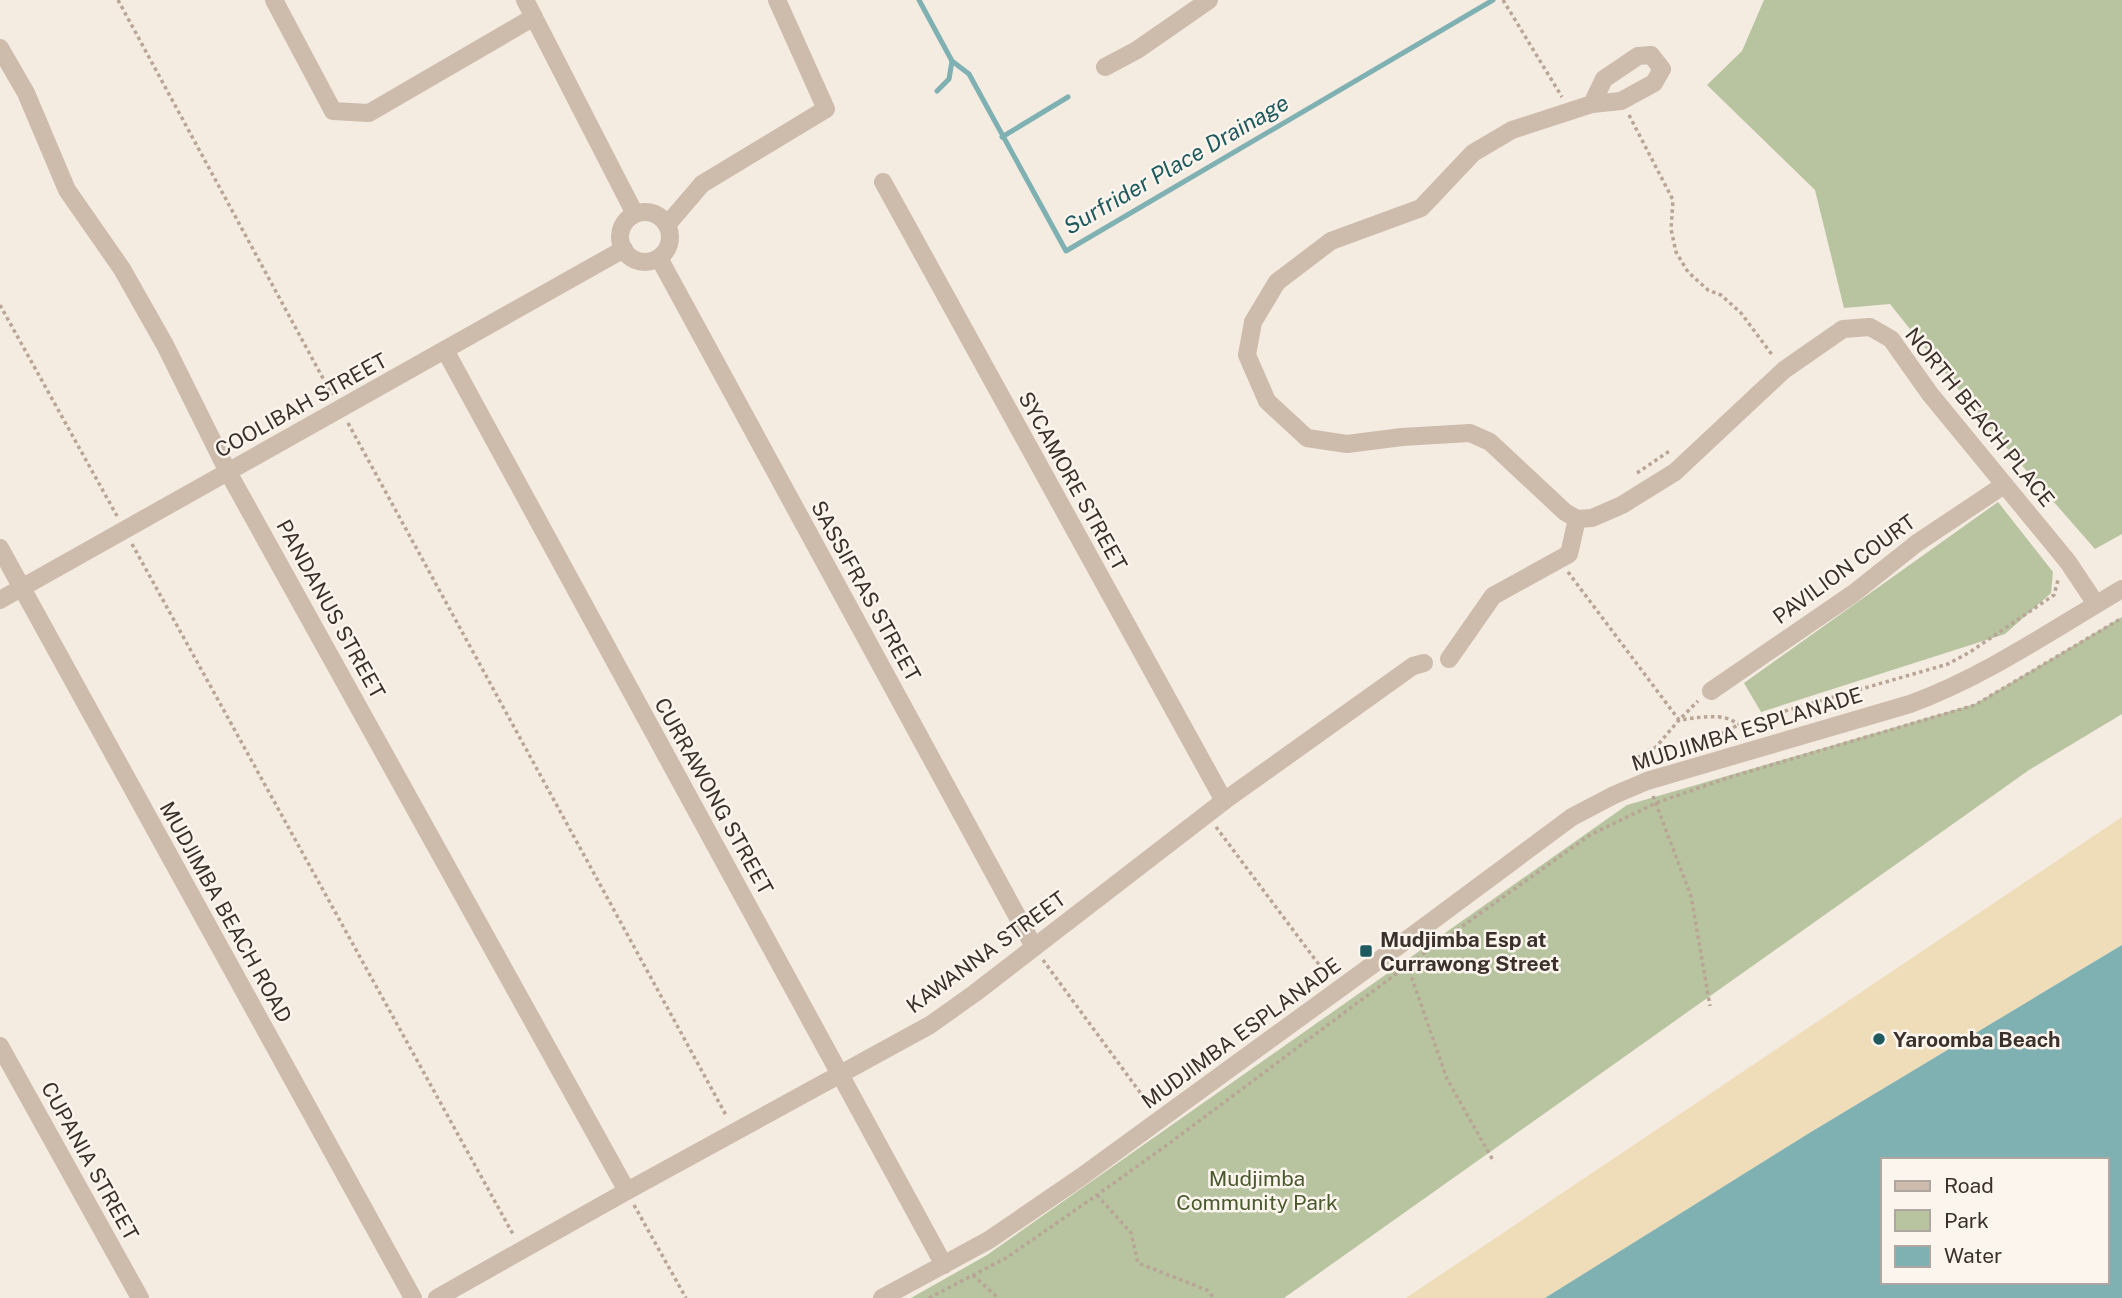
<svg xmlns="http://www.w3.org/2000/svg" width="2122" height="1298" font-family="'Public Sans',sans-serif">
<rect width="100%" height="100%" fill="#f4ebe1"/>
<g fill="#b8c4a0">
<path d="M1764,0H2122V534L2095,549L1990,429L1890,304L1844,308L1815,190L1707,85L1742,51Z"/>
<path d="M1998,502L2053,572L2051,593L2005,634L1761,712L1744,683Z"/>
<path d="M2122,617V714L2029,770L1284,1298H911L987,1255L1627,805L1975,704Z"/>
</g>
<path fill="#efdcb8" d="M2122,817V945L1811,1132L1545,1298H1406Z"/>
<path fill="#7fb0b2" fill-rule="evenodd" d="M2122,945V1298H1545L1811,1132ZM1882,1160H2106V1282H1882Z"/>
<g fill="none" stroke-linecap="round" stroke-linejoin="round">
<g stroke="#7fb0b2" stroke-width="5">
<path d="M919,0L952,61L949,79L937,91"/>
<path d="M952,61L969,74L1066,251L1493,0"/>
<path d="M1002,137L1068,97"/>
</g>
<g stroke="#b9a596" stroke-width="3.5" stroke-dasharray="3.5 3.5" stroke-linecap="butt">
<path d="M118,0L332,395"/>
<path d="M1503,0L1562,97"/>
<path d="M1629,115L1673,200L1671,229L1676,252L1688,272L1708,290L1721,295L1741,313L1773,356"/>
<path d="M0,305L117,516"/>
<path d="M348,423L727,1117"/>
<path d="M1637,473L1671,450"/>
<path d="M132,544L514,1236"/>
<path d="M1568,572L1679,720L1698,701"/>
<path d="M1696,747L1738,725"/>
<path d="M1642,765L1638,755L1656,747L1679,720C1693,718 1706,716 1720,717C1739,719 1733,730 1757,719L1948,664L1970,652L2054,595L2058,580"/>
<path d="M1653,796L1691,896L1710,1006"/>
<path d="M1216,827L1329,978"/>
<path d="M1043,960L1150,1106"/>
<path d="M1407,964L1447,1079L1494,1162"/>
<path d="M1097,1195L1131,1233L1138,1263L1207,1290L1214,1298"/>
<path d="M634,1205L686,1298"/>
<path d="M973,1275L998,1298"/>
<path d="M929,1298L1006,1258L1097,1195L1167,1145L1408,965L1590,835L1656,803L1727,778L1975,705L2122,618"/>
</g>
<g stroke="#cdbbac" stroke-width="18">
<path d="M274,0L333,111L369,113L534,17"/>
<path d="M525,0L635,214"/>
<path d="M0,48L26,93L67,190L122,269L165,345L228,472L627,1191"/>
<path d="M1105,67L1137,50L1209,0"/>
<path d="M1592,104L1604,79L1638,56L1651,55L1662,69L1654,83L1621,101L1592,104L1512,130L1473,153L1421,208L1331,241L1277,282L1253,322L1247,355L1267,401L1307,438L1347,444L1402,437L1470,433L1490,442L1565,512L1577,519L1592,518L1622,505L1675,472L1784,370L1843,329L1870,327L1891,339L1930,394L2068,562L2096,604"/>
<path d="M883,182L1224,801"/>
<circle cx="645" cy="237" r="25"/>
<path d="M667,225L702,184L826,109L777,0"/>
<path d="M659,258L1034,947"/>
<path d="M445,350L944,1265"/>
<path d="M0,548L413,1298"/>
<path d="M0,600L624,249"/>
<path d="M1449,659L1493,596L1569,554L1577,519"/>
<path d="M1711,691L1854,593L1917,543L2004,485"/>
<path d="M0,1046L140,1298"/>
<path d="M437,1298L627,1191L930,1025L975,993L1224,801L1413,666L1424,663"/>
<path d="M882,1298L989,1240L1081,1177L1397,947L1572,817L1614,795L1647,781L1910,704C1986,676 2052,630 2122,589"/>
</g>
</g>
<g fill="#1f5a5e" stroke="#fbf5ee" stroke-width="2.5">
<rect x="1359" y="944" width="14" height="14" rx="3.5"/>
<circle cx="1879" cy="1039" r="7"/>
</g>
<g text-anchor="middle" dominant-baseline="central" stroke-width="5" stroke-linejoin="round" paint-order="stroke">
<g font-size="21" fill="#3b302b" stroke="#fbf5ee">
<text transform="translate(301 405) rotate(-29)">COOLIBAH STREET</text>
<text transform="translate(1980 417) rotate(51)">NORTH BEACH PLACE</text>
<text transform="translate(1073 481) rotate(61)">SYCAMORE STREET</text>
<text transform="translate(1844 569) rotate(-36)">PAVILION COURT</text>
<text transform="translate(866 591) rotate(61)">SASSIFRAS STREET</text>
<text transform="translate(331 609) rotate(61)">PANDANUS STREET</text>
<text transform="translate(1747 729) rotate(-17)">MUDJIMBA ESPLANADE</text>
<text transform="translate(714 796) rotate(61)">CURRAWONG STREET</text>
<text transform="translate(226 912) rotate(61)">MUDJIMBA BEACH ROAD</text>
<text transform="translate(986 952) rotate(-36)">KAWANNA STREET</text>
<text transform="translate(1241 1033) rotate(-36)">MUDJIMBA ESPLANADE</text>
<text transform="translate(90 1161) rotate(61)">CUPANIA STREET</text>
</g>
<g font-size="21" font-weight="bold" fill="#3b302b" stroke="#fbf5ee" text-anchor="start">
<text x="1380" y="939">Mudjimba Esp at<tspan x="1380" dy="24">Currawong Street</tspan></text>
<text x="1893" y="1039">Yaroomba Beach</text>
</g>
<g font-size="21" fill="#4a5a2e" stroke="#fbf5ee">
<text x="1257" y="1178">Mudjimba<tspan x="1257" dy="24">Community Park</tspan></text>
</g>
<g font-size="23" font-style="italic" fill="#1f5a5e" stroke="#fbf5ee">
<text transform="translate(1176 164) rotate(-30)">Surfrider Place Drainage</text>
</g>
</g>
<rect x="1881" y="1158" width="228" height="126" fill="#fbf5ee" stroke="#aea6a0" stroke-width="2"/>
<rect x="1895" y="1181" width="35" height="10" fill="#cdbbac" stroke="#aea6a0" stroke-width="2"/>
<text x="1944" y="1193" font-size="21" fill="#3b302b">Road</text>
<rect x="1895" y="1210" width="35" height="21" fill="#b8c4a0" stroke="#aea6a0" stroke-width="2"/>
<text x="1944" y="1228" font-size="21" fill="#3b302b">Park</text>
<rect x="1895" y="1246" width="35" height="21" fill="#7fb0b2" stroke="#aea6a0" stroke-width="2"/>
<text x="1944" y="1263" font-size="21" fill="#3b302b">Water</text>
</svg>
